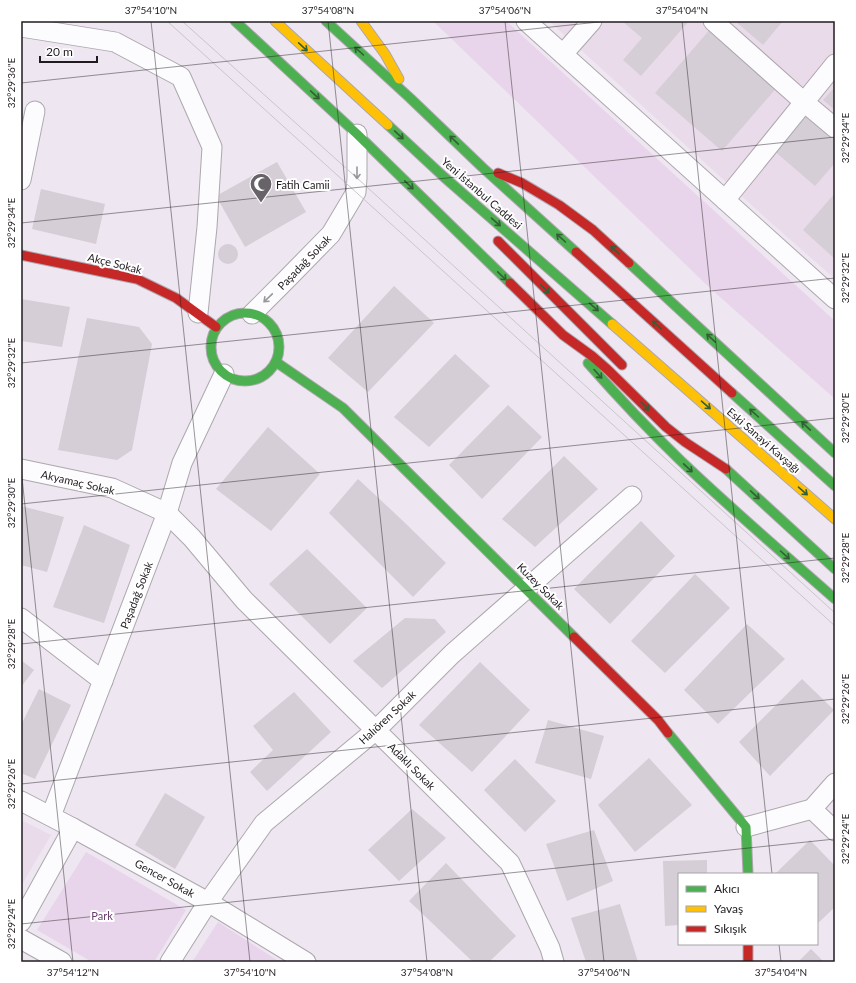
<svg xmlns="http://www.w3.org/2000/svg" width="856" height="983" font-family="Lato,sans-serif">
<rect width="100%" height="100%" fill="#eee6f0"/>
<g fill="#eadbeb">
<path d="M549,21H835V279L769,221Z"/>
<path d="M21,820L51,835L21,886Z"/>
</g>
<g fill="#e9d5eb">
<path d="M433,21H506L835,321V399L712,290Z"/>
<path d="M86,852L186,910L154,962H92L37,930Z"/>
<path d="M218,922L280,962H192Z"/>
</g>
<g fill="#d5ced6">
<path d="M622,21H689L641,76L623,60L642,38Z"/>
<path d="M735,21H783L763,45Z"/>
<path d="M712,27L779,85L722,151L655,93Z"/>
<path d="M835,87V110L823,100Z"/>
<path d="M806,109L835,134V163L815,186L772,149Z"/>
<path d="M277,162L306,212L245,247L216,196Z"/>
<path d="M41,189L105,204L96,244L32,229Z"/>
<path d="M835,193V259L803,230Z"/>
<circle cx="228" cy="254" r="10"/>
<path d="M394,286L434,323L368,392L328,358Z"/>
<path d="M21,299L70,307L62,347L21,341Z"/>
<path d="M87,318L139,327L152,344L132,450L117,460L58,450Z"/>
<path d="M455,354L490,386L429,447L394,417Z"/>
<path d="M508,405L542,437L482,499L449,465Z"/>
<path d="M268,427L320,474L271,531L216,489Z"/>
<path d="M564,456L598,489L535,547L502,519Z"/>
<path d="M358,479L402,520L446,563L413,597L329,513Z"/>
<path d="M21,506L64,517L47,572L21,565Z"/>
<path d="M641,521L675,556L610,624L574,589Z"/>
<path d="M84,525L130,545L104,623L53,607Z"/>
<path d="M307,549L367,608L330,644L269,584Z"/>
<path d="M695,574L730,608L665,673L631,641Z"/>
<path d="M405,618L435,619L446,632L382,688L353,661Z"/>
<path d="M747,624L785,659L718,724L684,690Z"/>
<path d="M21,660L34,670L21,687Z"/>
<path d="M480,662L530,710L472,772L419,725Z"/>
<path d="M802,679L834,710L770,776L739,742Z"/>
<path d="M39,689L71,705L35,779L21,773V725Z"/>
<path d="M294,692L331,732L267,791L250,772L273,750L253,726Z"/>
<path d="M548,720L604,736L591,779L535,763Z"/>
<path d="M649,758L692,805L635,852L598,805Z"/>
<path d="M515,759L556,801L525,832L484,790Z"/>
<path d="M165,793L205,817L175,869L135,845Z"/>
<path d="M412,809L446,838L399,881L368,850Z"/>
<path d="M594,830L613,881L567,901L546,844Z"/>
<path d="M810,840L835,866V907L817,924V874H775Z"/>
<path d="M707,860V874H679V925L665,926L663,861Z"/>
<path d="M446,863L516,936L489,962H473L409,901Z"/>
<path d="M620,904L638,962H586L571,918Z"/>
<path d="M811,949L824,962H798Z"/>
</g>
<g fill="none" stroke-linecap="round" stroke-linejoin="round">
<g stroke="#ada7ae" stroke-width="21">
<g id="street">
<path d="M526,21L835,299"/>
<path d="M713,21L804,102L835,128"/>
<path d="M21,27L115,42L181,77L212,147L207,227L198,313"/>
<path d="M563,54L592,21"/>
<path d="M21,180L35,111"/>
<path d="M725,200L835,64"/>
<path d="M252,314L285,281L331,234L356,192L357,178V134"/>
<path d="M21,469L112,488L167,513L192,538L244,600L510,863L550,948L554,962"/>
<path d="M21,618L103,681"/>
<path d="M21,801L73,828L208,902L306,962"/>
<path d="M812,809L835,831"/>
<path d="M51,816L167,513L182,463L224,374"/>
<path d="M746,827L812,809L835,783"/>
<path d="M21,922L73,828"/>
<path d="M21,939L62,962"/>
<path d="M170,962L208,902L264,823L376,730L452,654L632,496"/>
</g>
</g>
<g stroke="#ada7ae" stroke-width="11">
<g id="fast">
<path d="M235,21L357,134L510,283"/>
<path d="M326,21L410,98L482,167L576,252"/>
<path d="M388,125L444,177L612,324"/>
<path d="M629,263L835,453"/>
<circle cx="245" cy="347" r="34"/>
<path d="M276,362L343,408L574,637"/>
<path d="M588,363C618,397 648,429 680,460C730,508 783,553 835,599"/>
<path d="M732,393L835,486"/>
<path d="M726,469L835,569"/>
<path d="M668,733L746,827L748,874"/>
</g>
</g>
<g stroke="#ada7ae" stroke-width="11">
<g id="slow">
<path d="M275,21L388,125"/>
<path d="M361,21L385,54L399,79"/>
<path d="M612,324L835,519"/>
</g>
</g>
<g stroke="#ada7ae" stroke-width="11">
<g id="jam">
<path d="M498,173L522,183L559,205L593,230L629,263"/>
<path d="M498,241L622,365"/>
<path d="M576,252L732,393"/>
<path d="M21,255L137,279L176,298L216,327"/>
<path d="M510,283L563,335L592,356L608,370L666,427L685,442L726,469"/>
<path d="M574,637L658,720L668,733"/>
<path d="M748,944V962"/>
</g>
</g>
<use href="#street" stroke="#fcfbfd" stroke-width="19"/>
<use href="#fast" stroke="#4caf50" stroke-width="9"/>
<use href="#slow" stroke="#ffc107" stroke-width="9"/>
<use href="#jam" stroke="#c62828" stroke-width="9"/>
<g stroke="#c9c7cb" stroke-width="1">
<path d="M167,21L835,626"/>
<path d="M182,21L357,178L835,613"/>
</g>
</g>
<defs><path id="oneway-shaft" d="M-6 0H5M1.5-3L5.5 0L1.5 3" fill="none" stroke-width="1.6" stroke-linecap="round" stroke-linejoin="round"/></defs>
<g stroke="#345e36">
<use href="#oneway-shaft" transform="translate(303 47) rotate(43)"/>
<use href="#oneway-shaft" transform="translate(359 51) rotate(-138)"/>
<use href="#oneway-shaft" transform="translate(315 95) rotate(43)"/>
<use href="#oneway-shaft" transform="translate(399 135) rotate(43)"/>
<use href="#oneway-shaft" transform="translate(454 140) rotate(-136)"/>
<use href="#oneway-shaft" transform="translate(409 185) rotate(44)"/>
<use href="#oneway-shaft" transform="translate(496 222) rotate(41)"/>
<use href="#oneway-shaft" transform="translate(561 238) rotate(-138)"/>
<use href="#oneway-shaft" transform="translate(615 250) rotate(-137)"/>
<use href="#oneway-shaft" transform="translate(502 276) rotate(44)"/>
<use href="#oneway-shaft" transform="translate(545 289) rotate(45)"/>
<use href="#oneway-shaft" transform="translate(594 307) rotate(41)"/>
<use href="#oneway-shaft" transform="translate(657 325) rotate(-138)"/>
<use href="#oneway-shaft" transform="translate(711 338) rotate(-137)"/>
<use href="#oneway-shaft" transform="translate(598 374) rotate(48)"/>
<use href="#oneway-shaft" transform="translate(706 405) rotate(41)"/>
<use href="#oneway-shaft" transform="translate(645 406) rotate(45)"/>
<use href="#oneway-shaft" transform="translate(754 413) rotate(-138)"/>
<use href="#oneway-shaft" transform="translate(806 426) rotate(-137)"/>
<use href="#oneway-shaft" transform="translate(688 468) rotate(43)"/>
<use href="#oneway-shaft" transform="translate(803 491) rotate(41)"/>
<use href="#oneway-shaft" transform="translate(755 495) rotate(43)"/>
<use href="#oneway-shaft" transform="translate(785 555) rotate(42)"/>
</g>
<g stroke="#99969a">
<use href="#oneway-shaft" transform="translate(357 173) rotate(90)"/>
<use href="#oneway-shaft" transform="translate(268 298) rotate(136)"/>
</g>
<path fill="none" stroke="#201b20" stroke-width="1" stroke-opacity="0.45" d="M151,21L250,962M328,21L427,962M505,21L604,962M682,21L772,874M21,83L608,21M21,223L835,137M21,363L835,278M21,468L73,962M21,504L835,418M21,644L835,558M21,784L835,699M21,924L835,839M779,944L781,962"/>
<defs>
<g id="mosque-pin" transform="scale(1.15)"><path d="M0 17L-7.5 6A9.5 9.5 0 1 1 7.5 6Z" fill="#686269" stroke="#fff"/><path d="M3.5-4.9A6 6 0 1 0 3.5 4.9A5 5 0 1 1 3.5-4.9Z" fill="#fff"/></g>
</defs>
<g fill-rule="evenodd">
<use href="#mosque-pin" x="261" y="184"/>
</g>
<g text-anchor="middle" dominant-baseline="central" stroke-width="4" stroke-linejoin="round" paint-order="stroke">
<g font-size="11" fill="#201b20" stroke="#fff" text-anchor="start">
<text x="276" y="184">Fatih Camii</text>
</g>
<g font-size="11" fill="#201b20" stroke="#fff">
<text transform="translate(482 193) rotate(41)">Yeni İstanbul Caddesi</text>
<text transform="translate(304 262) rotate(-46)">Paşadağ Sokak</text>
<text transform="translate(115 263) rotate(14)">Akçe Sokak</text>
<text transform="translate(764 440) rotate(41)">Eski Sanayi Kavşağı</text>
<text transform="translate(78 482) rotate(13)">Akyamaç Sokak</text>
<text transform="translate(541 586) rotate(45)">Kuzey Sokak</text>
<text transform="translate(136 595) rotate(-69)">Paşadağ Sokak</text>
<text transform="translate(387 717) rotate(-43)">Halıören Sokak</text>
<text transform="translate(412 766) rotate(45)">Adaklı Sokak</text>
<text transform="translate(165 878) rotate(29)">Gencer Sokak</text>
</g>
<g font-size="11" fill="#683d6d" stroke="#fff">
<text x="102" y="915">Park</text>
</g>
</g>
<rect width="856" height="983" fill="none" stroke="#ffffff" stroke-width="44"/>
<rect x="678" y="873" width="140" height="72" fill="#ffffff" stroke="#a6a4a6"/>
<rect x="686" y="886" width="20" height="6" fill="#4caf50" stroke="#a6a4a6"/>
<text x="714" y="893" font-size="12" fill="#201b20">Akıcı</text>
<rect x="686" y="906" width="20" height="6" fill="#ffc107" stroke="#a6a4a6"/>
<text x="714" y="913" font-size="12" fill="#201b20">Yavaş</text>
<rect x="686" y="926" width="20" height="6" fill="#c62828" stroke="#a6a4a6"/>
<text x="714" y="933" font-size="12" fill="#201b20">Sıkışık</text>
<path d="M40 56v6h57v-6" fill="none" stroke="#201b20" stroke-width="2"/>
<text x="46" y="56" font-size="12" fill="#201b20" stroke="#ffffff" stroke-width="3" paint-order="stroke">20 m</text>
<rect x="22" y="22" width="812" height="939" fill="none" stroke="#201b20" stroke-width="1.5"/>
<g font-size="10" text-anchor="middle" fill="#201b20">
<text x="151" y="14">37°54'10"N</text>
<text x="328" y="14">37°54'08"N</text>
<text x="505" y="14">37°54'06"N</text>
<text x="682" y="14">37°54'04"N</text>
<text transform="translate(11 83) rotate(-90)" y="4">32°29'36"E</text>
<text transform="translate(845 138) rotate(-90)" y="4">32°29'34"E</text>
<text transform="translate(11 223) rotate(-90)" y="4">32°29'34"E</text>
<text transform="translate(845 278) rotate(-90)" y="4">32°29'32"E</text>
<text transform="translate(11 363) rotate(-90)" y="4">32°29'32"E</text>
<text transform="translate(845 418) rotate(-90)" y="4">32°29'30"E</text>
<text transform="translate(11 503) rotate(-90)" y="4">32°29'30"E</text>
<text transform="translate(845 558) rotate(-90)" y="4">32°29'28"E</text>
<text transform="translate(11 644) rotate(-90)" y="4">32°29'28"E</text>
<text transform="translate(845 699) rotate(-90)" y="4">32°29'26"E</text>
<text transform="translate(11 784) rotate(-90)" y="4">32°29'26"E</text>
<text transform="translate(845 839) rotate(-90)" y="4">32°29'24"E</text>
<text transform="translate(11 924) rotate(-90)" y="4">32°29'24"E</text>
<text x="73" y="976">37°54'12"N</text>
<text x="250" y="976">37°54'10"N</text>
<text x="427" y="976">37°54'08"N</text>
<text x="604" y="976">37°54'06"N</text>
<text x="781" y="976">37°54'04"N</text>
</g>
</svg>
